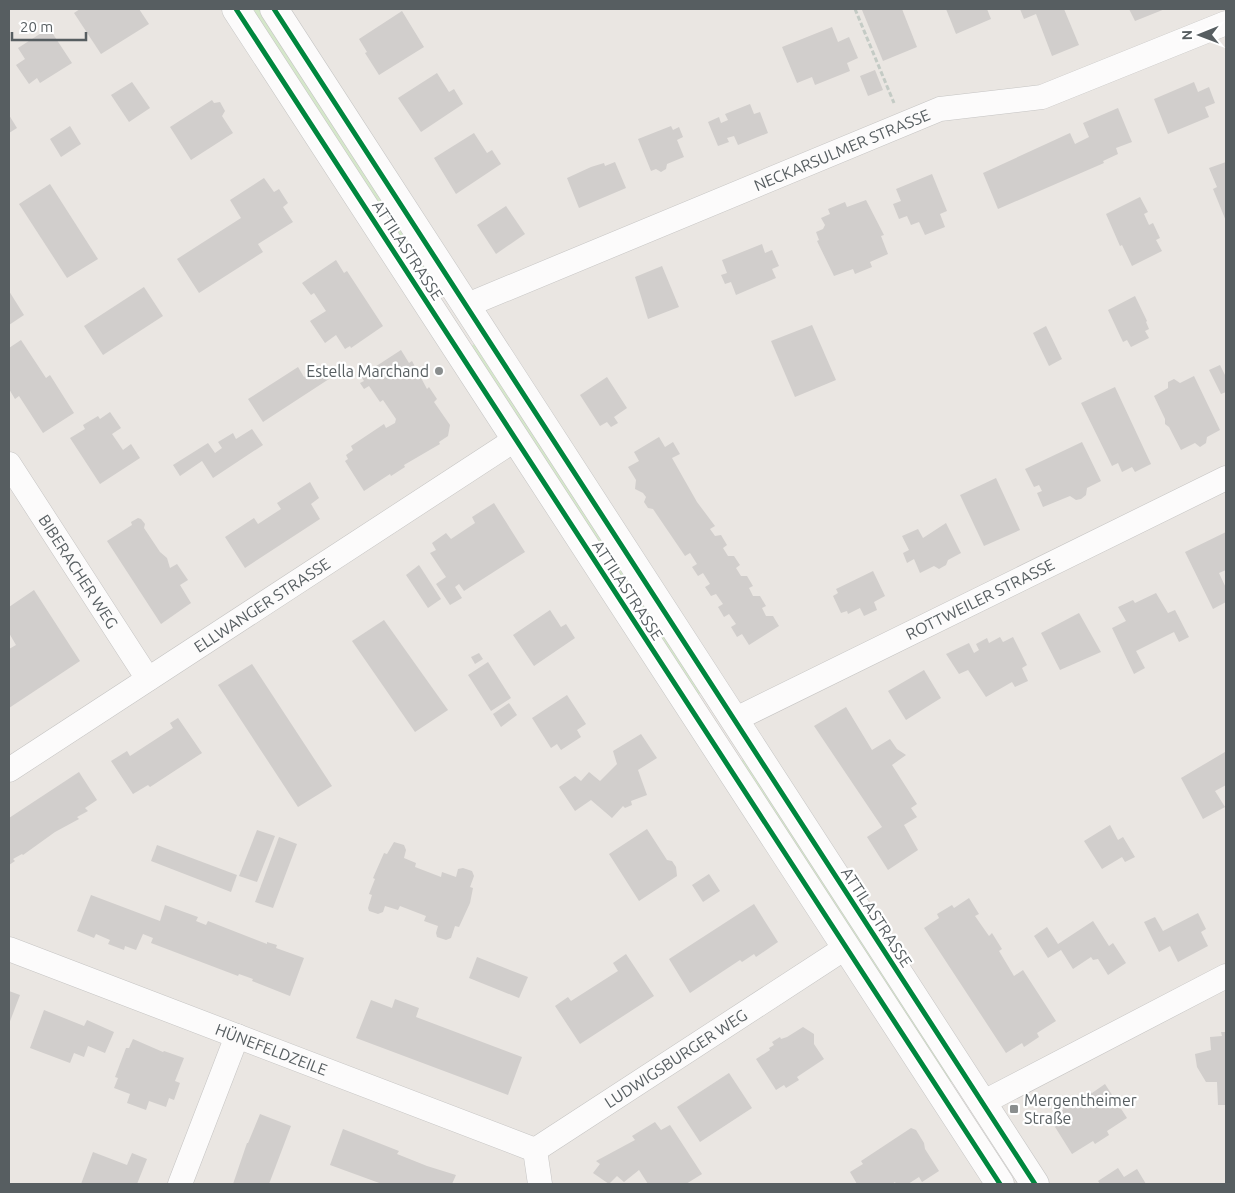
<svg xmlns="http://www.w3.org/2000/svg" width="1235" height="1193" font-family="Ubuntu,sans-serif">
<rect width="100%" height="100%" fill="#eae6e2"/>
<g fill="#d5e7ca">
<path d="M251,9H261L435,277L428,281Z"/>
<path d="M477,342L703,692L696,696L470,347Z"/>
<path d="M746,757L954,1080L947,1084L739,762Z"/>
</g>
<g fill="#d1cecc">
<path d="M80,9H139L149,24L101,54L74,13Z"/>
<path d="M866,9H902L917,47L883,61L862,10Z"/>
<path d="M946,9H987L991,19L956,34Z"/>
<path d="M1020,9H1064L1079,45L1052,56L1036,14L1024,19Z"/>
<path d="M1129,9H1165L1135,21Z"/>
<path d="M402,11L424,47L379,75L365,53L367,52L359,39Z"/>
<path d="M832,27L838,42L849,37L858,58L847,63L850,71L815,85L812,77L797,83L782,47Z"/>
<path d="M49,28L72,63L40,83L37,78L29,84L16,65L25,59L18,48Z"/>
<path d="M875,70L883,90L868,96L860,76Z"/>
<path d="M437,73L449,92L454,89L463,104L421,132L398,98Z"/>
<path d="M132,82L150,108L129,122L111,95Z"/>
<path d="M1194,82L1198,92L1209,87L1215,103L1205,107L1209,117L1168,134L1154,99Z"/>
<path d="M212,100L214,103L220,102L225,111L222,116L233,133L191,160L170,127Z"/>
<path d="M750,104L754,114L760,112L768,133L738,145L734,136L727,138L729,142L718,146L708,122L719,117L721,123L728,120L725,114Z"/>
<path d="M1118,108L1132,142L1116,148L1118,154L1103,161L1104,163L998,209L983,173L1070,133L1075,144L1089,137L1083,123Z"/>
<path d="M9,115L17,128L9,133Z"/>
<path d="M70,126L81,144L61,157L50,139Z"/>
<path d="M671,126L673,130L679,127L683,137L677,140L684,157L667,164L666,169L661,172L656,169L651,171L638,139Z"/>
<path d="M474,133L487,153L492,150L501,164L456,194L434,158Z"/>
<path d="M615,162L626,188L579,208L567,178L591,167L604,163L605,166Z"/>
<path d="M1226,162V221L1213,189L1217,187L1209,168Z"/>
<path d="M932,174L947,211L940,214L945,227L925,235L919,222L911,225L907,216L899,219L893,204L901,201L896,189Z"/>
<path d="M264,178L274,192L279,189L288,203L283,207L293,222L258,244L263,252L199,293L177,259L241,218L230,200Z"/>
<path d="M50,184L98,259L67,278L19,204Z"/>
<path d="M1140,197L1148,212L1144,214L1149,225L1153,223L1160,238L1156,240L1162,251L1132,266L1122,245L1120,246L1106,214Z"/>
<path d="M866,200L884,235L881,236L888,254L870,262L872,267L855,274L853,269L834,276L817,241L819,240L816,232L823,229L825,225L821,218L830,214L828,209L845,202L847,207Z"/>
<path d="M506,206L525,234L496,254L477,225Z"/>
<path d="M762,244L765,253L772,250L779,266L772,269L776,278L736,295L731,282L725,284L721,275L727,273L722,260Z"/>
<path d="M336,260L344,273L347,271L383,326L351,348L350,346L345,349L336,335L325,343L310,321L326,311L314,293L311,295L302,283Z"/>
<path d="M662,266L679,307L648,319L635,277Z"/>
<path d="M144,287L163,316L103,355L84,326Z"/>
<path d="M9,291L24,315L9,325Z"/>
<path d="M1135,296L1147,321L1146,322L1149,329L1145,331L1149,338L1131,347L1127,340L1123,342L1108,310Z"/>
<path d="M812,325L836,380L795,397L771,341Z"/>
<path d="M1046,326L1062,359L1049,366L1033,333Z"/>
<path d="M21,340L46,378L50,375L74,413L43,433L19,396L15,399L9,389V348Z"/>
<path d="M401,350L409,363L412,361L427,389L429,387L437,399L434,402L450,425L448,436L439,442L440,444L404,465L405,467L391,476L390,474L364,491L345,461L348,459L346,455L353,450L351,446L384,424L386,428L395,423L396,419L383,400L380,402L369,386L364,389L360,383L364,381L361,376Z"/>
<path d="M1220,365L1226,377V392L1221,394L1209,370Z"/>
<path d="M321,366L329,379L263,422L248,399L298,367L304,377Z"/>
<path d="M1194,376L1220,430L1207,437L1206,443L1200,447L1195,443L1181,450L1169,427L1165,424V419L1154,396L1168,388V382L1174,379L1180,383Z"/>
<path d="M607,377L627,408L614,417L618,423L611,427L607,422L600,426L580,395Z"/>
<path d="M1115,387L1151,464L1135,472L1132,467L1122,472L1118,463L1112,466L1081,403Z"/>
<path d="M110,412L121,428L112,434L123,450L131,444L140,458L100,484L70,438L85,429L83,425L98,416L100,419Z"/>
<path d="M252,429L263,445L213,478L202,461L180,476L173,465L208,443L215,453L222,448L218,442L233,433L236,439Z"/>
<path d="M659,437L665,447L673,442L680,454L672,458L697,502L715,526L710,529L715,536L721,535L727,545L723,548L728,556H734L740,565L736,568L741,576H747L753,586L749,588L753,596H760L766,606L762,608L766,616H773L779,626L749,645L742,634L737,637L731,627L736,624L729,614L724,617L718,607L723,604L716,594L711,596L705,587L710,584L703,573L698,576L692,567L697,564L690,553L685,556L653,509L648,508L644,502L646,497L643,493L635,489L636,480L628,467L639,461L634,452Z"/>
<path d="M1082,442L1101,481L1087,488L1086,495L1081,499L1076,500L1070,496L1043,507L1037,493L1042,491L1039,485L1034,487L1025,469Z"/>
<path d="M996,478L1020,530L984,546L960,495Z"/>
<path d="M310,482L319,498L311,504L320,519L245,568L225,537L254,518L258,524L281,509L277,503Z"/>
<path d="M494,503L525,552L464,591L459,584L455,587L462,598L450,605L436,584L446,577L430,553L436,550L432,543L446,533L451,539L475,523L472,517Z"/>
<path d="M138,518L141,519L145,524L144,528L160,552L167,558L170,568L177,564L188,580L180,585L191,603L161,624L107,541L132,525L131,522Z"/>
<path d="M946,523L961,553L948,560L946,565L939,569L934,566L920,573L914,559L907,563L903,553L909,550L902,536L918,529L923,538Z"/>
<path d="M1226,532V570L1219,573L1226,588V602L1213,609L1185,552Z"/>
<path d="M419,565L441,599L428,608L406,575Z"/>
<path d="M873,571L885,596L874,602L877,610L864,616L860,608L848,614L847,611L841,613L833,596L838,593L836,589Z"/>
<path d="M34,590L80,661L9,708V649L16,645L9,633V607Z"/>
<path d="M1156,593L1168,613L1175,610L1189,637L1179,642L1174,632L1136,651L1145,668L1134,674L1112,628L1126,621L1118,607L1133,600L1135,603Z"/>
<path d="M550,610L561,627L566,624L575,638L534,666L513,635Z"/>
<path d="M1079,613L1101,652L1060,670L1041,633Z"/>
<path d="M384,620L448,710L415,732L352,641Z"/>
<path d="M1000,637L1003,642L1013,637L1027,665L1022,668L1028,681L1015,687L1012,682L986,697L968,670L959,674L946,654L969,643L974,653L979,650L976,644L987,638L989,643Z"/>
<path d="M479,653L483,659L475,664L471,657Z"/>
<path d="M488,662L511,698L491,711L468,675Z"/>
<path d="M252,664L332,786L298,807L218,685Z"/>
<path d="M924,670L941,698L906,720L888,691Z"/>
<path d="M567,695L586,724L577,730L581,737L561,750L557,744L551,748L532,718Z"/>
<path d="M509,703L517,715L501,727L493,714Z"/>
<path d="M846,707L872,750L890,739L897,749L906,755L892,765L917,804L911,808L917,817L904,825L918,850L888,870L867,837L882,827L814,726Z"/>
<path d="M178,718L202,753L150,787L148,785L133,794L111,761L127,751L130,756L173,728L170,723Z"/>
<path d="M641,734L657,758L638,770L647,795L631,801L632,805L625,808L623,806L612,818L591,800L575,811L559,787L575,776L581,781L589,772L600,781L617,764L613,751Z"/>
<path d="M1225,752L1226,785L1215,791L1225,807L1203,819L1181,778Z"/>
<path d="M79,772L97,800L85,808L88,811L77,817L79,819L55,832L23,855L22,854L13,859L15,861L9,865V818Z"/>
<path d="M1110,825L1118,840L1123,837L1135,857L1125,862L1122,857L1102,869L1084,841Z"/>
<path d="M647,829L667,860L672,861L676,867L677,876L639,901L609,854Z"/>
<path d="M257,830L275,836L257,882L239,876Z"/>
<path d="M279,837L297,844L273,908L255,902Z"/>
<path d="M394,842L404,845L406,850L404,858L416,863L415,867L441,877L442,872L456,877L458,869L463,868L472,871L474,876L470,887L473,888L470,903L459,927L455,926L451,938L446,940L437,937L436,933L438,926L424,921L426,916L400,906L398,910L385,906L383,912L378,914L369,911L368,908L372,895L369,894L375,879L373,878L384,853L387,854Z"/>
<path d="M157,845L237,875L231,892L151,861Z"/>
<path d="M709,874L720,891L703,902L692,885Z"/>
<path d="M91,895L160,921L165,905L198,917L196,921L206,925L208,921L267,944V942L277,945L276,948L304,958L290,996L252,981L253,979L239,974L238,976L151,943L153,938L143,934L136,950L125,946L124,950L108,944L110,940L96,934L94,938L77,931Z"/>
<path d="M969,898L979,914L975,916L989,936L992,933L1002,949L999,951L1014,976L1023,970L1056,1021L1037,1033L1039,1037L1024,1047L1022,1043L1006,1053L924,928L939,918L937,914L952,905L954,908Z"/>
<path d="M754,904L778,942L756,957L754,954L742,962L740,960L690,993L669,959Z"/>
<path d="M1198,913L1206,929L1201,932L1208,946L1178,962L1170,946L1159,952L1144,922L1155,917L1163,931Z"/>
<path d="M1093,921L1109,946L1113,943L1126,963L1108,975L1098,959L1093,960L1091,957L1073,969L1061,950L1048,958L1034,936L1047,927L1058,944Z"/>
<path d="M626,954L654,996L580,1044L555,1006L568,997L571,1001L618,971L613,963Z"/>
<path d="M477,957L528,977L519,998L469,978Z"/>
<path d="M9,991L20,995L9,1024Z"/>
<path d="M395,999L419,1008L416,1017L522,1057L508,1095L356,1038L371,1000L392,1008Z"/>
<path d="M44,1010L84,1026L87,1020L114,1032L105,1053L88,1046L84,1057L74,1053L70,1063L30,1048Z"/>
<path d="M803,1027L814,1034V1044L824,1059L797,1077L799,1080L786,1088L784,1085L776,1090L756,1059L770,1050L769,1048L774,1045L772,1042L780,1037L781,1039L787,1037Z"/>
<path d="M1221,1032H1226V1105H1218L1217,1082H1206L1197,1067L1195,1054L1211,1050L1210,1037L1222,1036Z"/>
<path d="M133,1039L163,1052L164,1051L184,1058L175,1081L180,1083L174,1100L169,1098L166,1107L149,1101L146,1110L127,1103L130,1094L114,1088L118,1078L115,1077L126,1048H129Z"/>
<path d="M729,1073L752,1108L700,1142L677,1107Z"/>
<path d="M1105,1084L1127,1118L1107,1131L1109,1135L1095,1144L1093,1141L1072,1154L1050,1119L1063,1110V1106L1088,1091L1092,1093Z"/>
<path d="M260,1114L291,1126L269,1184H233L247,1143H248Z"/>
<path d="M655,1122L661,1130L670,1125L702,1174L686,1184H648L639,1170L624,1182L617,1176L609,1184L593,1173L600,1164L596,1161L635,1140L632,1136Z"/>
<path d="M911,1128L916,1130L924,1143L925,1149L939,1171L922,1182L919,1177L908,1184H896L895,1182L892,1184H857L850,1172L863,1164L861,1161Z"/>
<path d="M343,1129L399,1151L397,1154L427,1166L456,1175L452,1184H382L330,1165Z"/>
<path d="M93,1152L127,1165L132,1153L147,1159L137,1184H81Z"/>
<path d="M1118,1168L1124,1177L1137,1169L1146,1184H1100L1098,1181Z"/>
</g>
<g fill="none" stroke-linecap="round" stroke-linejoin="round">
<g stroke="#c5c4c3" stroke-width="25">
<g id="minor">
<path id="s1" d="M465,306L940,109L1042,97L1226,23"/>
<path id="s2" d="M9,464L148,679"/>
<path id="s3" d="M734,720L1226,478"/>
<path id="s4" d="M9,770L516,439"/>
<path id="s5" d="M9,949L535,1150"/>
<path d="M982,1103L1226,976"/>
<path id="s6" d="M535,1150L845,948"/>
<path d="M535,1150L540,1184"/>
<path d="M180,1184L237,1036"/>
</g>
</g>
<g stroke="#c5c5c4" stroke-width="29">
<g id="secondary">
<path d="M236,9L1000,1184"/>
<path d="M274,9L1035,1184"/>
</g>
</g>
<path stroke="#c4cbc5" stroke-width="3" stroke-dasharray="5 2.5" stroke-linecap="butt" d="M855,9L894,103"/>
<use href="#minor" stroke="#fcfbfb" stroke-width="24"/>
<use href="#secondary" stroke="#fcfbfb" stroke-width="28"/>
<g stroke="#fff" stroke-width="8">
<g id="cycleway">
<path d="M236,9L1000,1184"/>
<path d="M274,9L1035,1184"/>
</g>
</g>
<use href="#cycleway" stroke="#00873e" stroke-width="5"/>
</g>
<g fill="#8a8e8e" stroke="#fff" stroke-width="2">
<circle cx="439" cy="371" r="5"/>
<rect x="1009" y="1104" width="10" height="10" rx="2.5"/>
</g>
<g text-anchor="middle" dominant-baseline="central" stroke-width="4.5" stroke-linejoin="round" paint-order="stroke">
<g font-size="16" fill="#575e61" stroke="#fff">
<text stroke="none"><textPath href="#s1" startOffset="408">NECKARSULMER STRASSE</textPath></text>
<text transform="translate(408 250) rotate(57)">ATTILASTRASSE</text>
<text stroke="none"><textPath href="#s2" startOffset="128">BIBERACHER WEG</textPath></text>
<text transform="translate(628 590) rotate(57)">ATTILASTRASSE</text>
<text stroke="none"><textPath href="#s3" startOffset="274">ROTTWEILER STRASSE</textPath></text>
<text stroke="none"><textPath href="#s4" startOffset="302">ELLWANGER STRASSE</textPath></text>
<text transform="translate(877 917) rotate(57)">ATTILASTRASSE</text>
<text stroke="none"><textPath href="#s5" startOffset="281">HÜNEFELDZEILE</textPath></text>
<text stroke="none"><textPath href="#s6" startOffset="168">LUDWIGSBURGER WEG</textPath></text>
</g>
<g font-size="16" fill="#575e61" stroke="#fff" text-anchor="end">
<text x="429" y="371">Estella Marchand</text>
<text x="1024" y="1100" text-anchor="start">Mergentheimer<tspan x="1024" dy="18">Straße</tspan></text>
</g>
</g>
<rect width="1235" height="1193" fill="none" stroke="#575e61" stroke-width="20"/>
<g transform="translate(1200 35) rotate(269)" stroke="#ffffff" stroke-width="4" paint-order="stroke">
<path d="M0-4L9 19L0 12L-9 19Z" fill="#575e61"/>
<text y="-8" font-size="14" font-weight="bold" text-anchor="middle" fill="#575e61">N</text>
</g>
<path d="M12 32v8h74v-8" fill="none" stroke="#575e61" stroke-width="2.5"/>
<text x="20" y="32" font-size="15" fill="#575e61" stroke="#ffffff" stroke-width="4" paint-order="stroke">20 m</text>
</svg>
